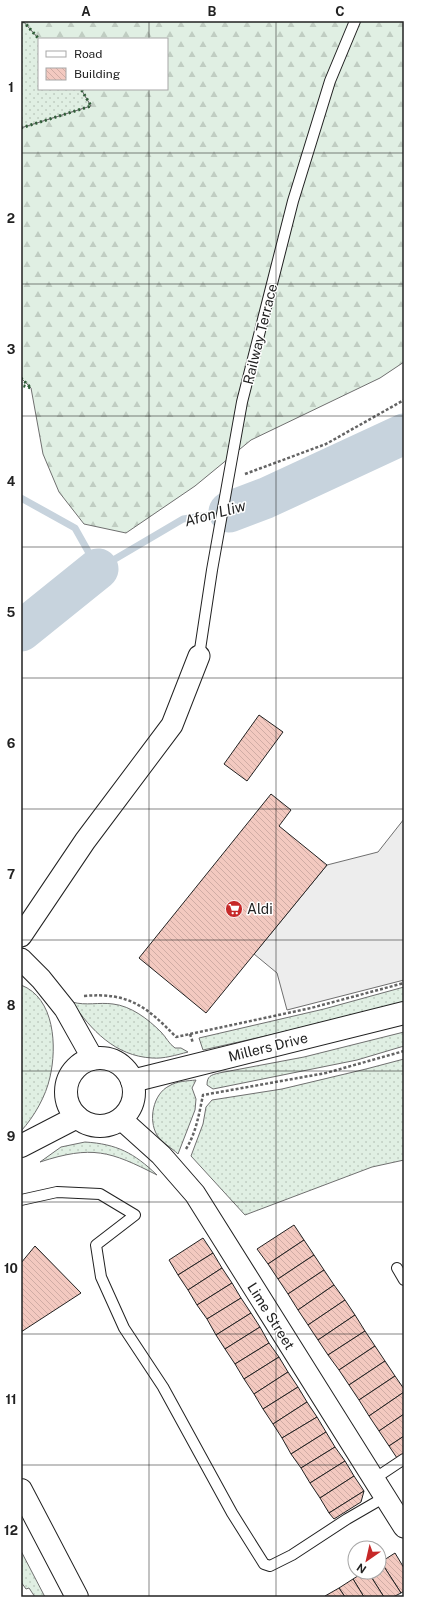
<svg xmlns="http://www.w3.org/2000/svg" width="425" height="1618" font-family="'Public Sans',sans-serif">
<defs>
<pattern id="grass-dots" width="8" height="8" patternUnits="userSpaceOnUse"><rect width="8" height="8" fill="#e0efe3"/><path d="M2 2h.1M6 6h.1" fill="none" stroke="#c0cdc2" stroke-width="1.8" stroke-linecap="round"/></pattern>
<pattern id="forest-firs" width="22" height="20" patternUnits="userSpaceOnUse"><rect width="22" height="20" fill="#e0efe3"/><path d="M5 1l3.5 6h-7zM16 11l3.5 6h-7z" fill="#c0cdc2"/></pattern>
<pattern id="building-back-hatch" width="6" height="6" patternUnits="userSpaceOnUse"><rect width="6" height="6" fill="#f3c9c0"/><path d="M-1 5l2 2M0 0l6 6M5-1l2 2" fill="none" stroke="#d0aca5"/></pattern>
</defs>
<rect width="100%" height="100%" fill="#fff"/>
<g fill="url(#grass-dots)" stroke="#6f6f6f">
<path d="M21,21H23L39,39V89H81L91,106L21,128Z"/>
<path d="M21,985C55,998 57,1047 50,1077C46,1096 34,1117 21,1131Z"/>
<path d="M404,987V1005L203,1050L199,1038L324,1009Z"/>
<path d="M72,1002C86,1006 99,1002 113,1004C131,1006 148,1019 161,1032C166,1037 169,1044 175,1048H181L188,1052C176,1055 164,1059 152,1058C115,1056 91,1030 72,1002Z"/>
<path d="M404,1032V1046L357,1060L228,1086L213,1089L207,1085C207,1076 211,1075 219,1073L304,1057Z"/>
<path d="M404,1059V1160L372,1167L245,1215L191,1156L203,1124L206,1107L212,1100L282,1089L366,1069Z"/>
<path d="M196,1080L192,1088L196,1099L195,1110L178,1154C172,1148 162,1143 157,1135C148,1120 153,1094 169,1086C177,1081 187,1081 196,1080Z"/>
<path d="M85,1142C117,1144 134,1153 157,1175C110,1151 92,1145 40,1162L61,1147Z"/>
<path d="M21,1551L45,1597H35L29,1588L26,1589L21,1582Z"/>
</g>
<path fill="url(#forest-firs)" stroke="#6f6f6f" d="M23,21H404V362L380,378L251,440L195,486L126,533L84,524L59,492L43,454L31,388L21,378V128L91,106L81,89H167V39H39Z"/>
<path fill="#ededed" stroke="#6f6f6f" d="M404,819V980L287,1010L277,973L254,954L327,865L378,852Z"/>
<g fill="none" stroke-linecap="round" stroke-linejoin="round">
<path stroke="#c7d3dd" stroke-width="7" d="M21,498L75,528L98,569L183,519L229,512"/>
<g stroke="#c7d3dd" stroke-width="41">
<path d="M229,512L266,498L404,434"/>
<path d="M21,631L98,569"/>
</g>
</g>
<g fill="url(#building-back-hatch)" stroke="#222">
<path d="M259,715L283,732L247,781L224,764Z"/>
<path d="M271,794L291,810L279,826L327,865L206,1013L139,958Z"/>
<path d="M294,1225L304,1240L268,1264L257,1249Z"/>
<path d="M203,1238L213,1253L178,1275L169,1260Z"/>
<path d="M304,1240L314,1255L278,1279L268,1264Z"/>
<path d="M35,1246L81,1293L21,1332V1263Z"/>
<path d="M213,1253L222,1268L188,1290L178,1275Z"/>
<path d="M314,1255L324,1270L288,1294L278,1279Z"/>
<path d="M222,1268L232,1283L197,1305L188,1290Z"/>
<path d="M324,1270L334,1285L298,1310L288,1294Z"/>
<path d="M232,1283L241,1298L207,1319L197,1305Z"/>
<path d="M334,1285L345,1300L308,1325L298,1310Z"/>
<path d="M241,1298L251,1313L216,1335L207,1319Z"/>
<path d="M345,1300L355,1315L318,1340L308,1325Z"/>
<path d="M251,1313L260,1327L225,1349L216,1335Z"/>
<path d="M355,1315L365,1331L328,1355L318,1340Z"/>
<path d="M260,1327L269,1343L235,1364L225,1349Z"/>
<path d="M365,1331L375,1346L339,1370L328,1355Z"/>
<path d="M269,1343L279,1357L244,1379L235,1364Z"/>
<path d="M375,1346L385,1361L349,1385L339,1370Z"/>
<path d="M279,1357L288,1372L254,1394L244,1379Z"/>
<path d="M385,1361L395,1376L359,1400L349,1385Z"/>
<path d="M288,1372L298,1387L263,1409L254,1394Z"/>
<path d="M395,1376L404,1389V1392L369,1416L359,1400Z"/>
<path d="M298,1387L307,1402L273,1424L263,1409Z"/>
<path d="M404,1392V1414L379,1431L369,1416Z"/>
<path d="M307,1402L317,1417L282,1438L273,1424Z"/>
<path d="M404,1414V1436L389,1446L379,1431Z"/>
<path d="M317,1417L326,1432L291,1454L282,1438Z"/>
<path d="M326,1432L335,1447L301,1468L291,1454Z"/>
<path d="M404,1436V1458L399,1461L389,1446Z"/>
<path d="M335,1447L345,1461L310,1483L301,1468Z"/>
<path d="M345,1461L354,1476L320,1498L310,1483Z"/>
<path d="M354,1476L364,1491L329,1513L320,1498Z"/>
<path d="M364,1491L361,1502L334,1519L329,1513Z"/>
<path d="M395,1553L404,1568V1591L401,1593L381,1562Z"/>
<path d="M381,1562L401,1593L393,1597H384L368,1572H379V1563Z"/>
<path d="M364,1572H368L384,1597H364L353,1579Z"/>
<path d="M353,1579L364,1597H345L339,1588Z"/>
<path d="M339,1588L345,1597H325V1596Z"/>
</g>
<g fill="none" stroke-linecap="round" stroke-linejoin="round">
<g stroke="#222" stroke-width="12">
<g id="service">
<path d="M199,656L212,570L242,402L293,201L330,81L355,21"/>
<path d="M21,1200L57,1192L100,1194L135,1215L96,1245L101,1277L124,1328L163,1387L232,1513L264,1564L270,1566L292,1555L347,1519L385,1497"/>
<path d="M397,1268L404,1280"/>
<path d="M374,1479L404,1459"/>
</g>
</g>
<g stroke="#222" stroke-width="23">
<g id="minor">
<path d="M21,936L85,841L172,725L199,656"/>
<path d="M21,959L41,979L65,1009L93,1059"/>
<path d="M121,1119L161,1155L195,1194L404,1527"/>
</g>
</g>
<g stroke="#222" stroke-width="24">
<g id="tertiary">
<circle cx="100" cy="1092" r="34"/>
<path d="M132,1081L404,1013"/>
<path d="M21,1146L77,1117"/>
</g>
</g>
<g stroke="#222" stroke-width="24">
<path id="primary" d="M21,1490L77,1597"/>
</g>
<g stroke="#646464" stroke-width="2.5" stroke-dasharray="3 2" stroke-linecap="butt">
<path d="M245,474L326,444L404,400"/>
<path d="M84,996C129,992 147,1007 176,1037L311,1008L404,983"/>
<path d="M190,1034L193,1043"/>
<path d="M186,1149C196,1133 199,1114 203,1095L326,1073L404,1051"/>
</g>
<use href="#service" stroke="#fff" stroke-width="10"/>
<use href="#minor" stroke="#fff" stroke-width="21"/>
<use href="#tertiary" stroke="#fff" stroke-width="22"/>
<use href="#primary" stroke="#fff" stroke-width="22"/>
<g stroke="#2f5e38" stroke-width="3" stroke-dasharray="2 3" stroke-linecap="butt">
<path d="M23,21L39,39"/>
<path d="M21,128L91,106L81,89"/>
<path d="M21,378L31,388L21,385"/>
</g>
</g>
<path fill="none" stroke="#222" stroke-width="1" stroke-opacity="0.55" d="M149,21V39M276,21V1597M149,89V1597M21,153H404M21,284H404M21,416H404M21,547H404M21,678H404M21,809H404M21,940H404M21,1071H404M21,1202H404M21,1334H404M21,1465H404"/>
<defs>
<g id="supermarket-disc" transform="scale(0.9)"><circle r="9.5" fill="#c62828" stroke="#fff"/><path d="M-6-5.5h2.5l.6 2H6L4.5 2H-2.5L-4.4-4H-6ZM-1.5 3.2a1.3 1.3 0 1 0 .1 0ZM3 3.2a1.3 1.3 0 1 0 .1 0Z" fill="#fff"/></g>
</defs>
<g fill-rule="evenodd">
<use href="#supermarket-disc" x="234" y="909"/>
</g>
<g text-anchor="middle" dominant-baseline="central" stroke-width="3" stroke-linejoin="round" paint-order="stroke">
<g font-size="14" fill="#222" stroke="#fff">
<text transform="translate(260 334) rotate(-76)">Railway Terrace</text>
<text transform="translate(268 1047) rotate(-14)">Millers Drive</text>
<text transform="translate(271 1316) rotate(58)">Lime Street</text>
</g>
<g font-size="14" fill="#222" stroke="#fff" text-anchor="start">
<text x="247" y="909">Aldi</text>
</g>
<g font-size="15" font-style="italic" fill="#222" stroke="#fff">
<text transform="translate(215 513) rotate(-15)">Afon Lliw</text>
</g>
</g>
<rect width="425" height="1618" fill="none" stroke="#ffffff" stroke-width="44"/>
<rect x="38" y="38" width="130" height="52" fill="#ffffff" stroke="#a7a7a7"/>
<rect x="46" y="51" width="20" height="6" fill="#ffffff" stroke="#a7a7a7"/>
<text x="74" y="58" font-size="12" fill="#222222">Road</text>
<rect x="46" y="68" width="20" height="12" fill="url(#building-back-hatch)" stroke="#a7a7a7"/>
<text x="74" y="78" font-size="12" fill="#222222">Building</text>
<g transform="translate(367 1560) rotate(214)"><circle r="19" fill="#ffffff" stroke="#a7a7a7"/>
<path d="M0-3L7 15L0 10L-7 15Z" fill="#c62828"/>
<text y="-6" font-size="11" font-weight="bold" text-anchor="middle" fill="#222222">N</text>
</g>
<rect x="22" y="22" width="381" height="1574" fill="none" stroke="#222" stroke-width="1.5"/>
<g font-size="13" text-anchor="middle" font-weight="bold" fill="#222">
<text x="86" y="16">A</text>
<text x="212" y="16">B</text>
<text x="340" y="16">C</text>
<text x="11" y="92">1</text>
<text x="11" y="223">2</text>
<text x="11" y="354">3</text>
<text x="11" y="486">4</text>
<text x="11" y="617">5</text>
<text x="11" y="748">6</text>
<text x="11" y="879">7</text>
<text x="11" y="1010">8</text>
<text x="11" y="1141">9</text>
<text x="11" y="1273">10</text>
<text x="11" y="1404">11</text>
<text x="11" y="1535">12</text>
</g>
</svg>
